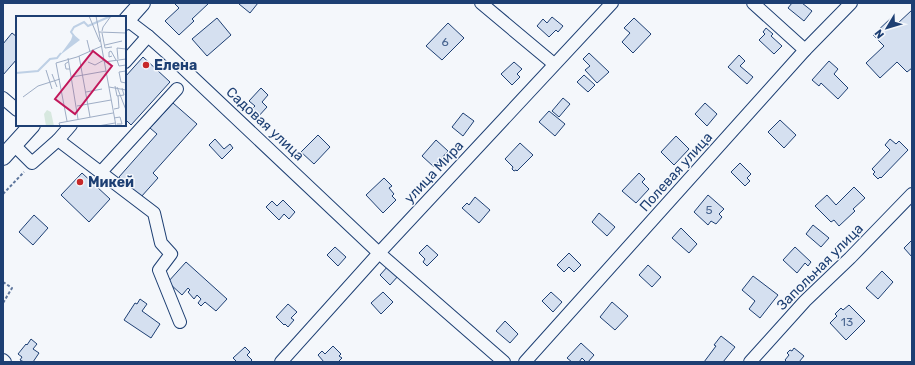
<svg xmlns="http://www.w3.org/2000/svg" width="915" height="365" font-family="Rubik,sans-serif">
<rect width="100%" height="100%" fill="#f4f7fb"/>
<g fill="#d5e0f0" stroke="#1d3f73">
<path d="M174,3H209L192,19L194,21L179,35L165,21L179,8Z"/>
<path d="M240,3H258L250,13L239,4Z"/>
<path d="M792,3H802L812,11L804,21L788,8Z"/>
<path d="M912,10V68L907,72L897,62L880,78L866,63L884,46L873,35L891,18L897,24Z"/>
<path d="M552,17L563,26L558,32L556,30L549,37L537,26L543,19L547,23Z"/>
<path d="M217,18L231,35L207,56L192,39Z"/>
<path d="M634,18L651,34L633,53L622,42L630,33L624,28Z"/>
<path d="M448,23L464,38L442,60L426,46Z"/>
<path d="M766,28L773,34L771,36L782,46L774,54L759,40L765,34L763,32Z"/>
<path d="M12,33L17,37V59L3,75V44Z"/>
<path d="M589,53L609,72L597,83L585,70L590,66L583,59Z"/>
<path d="M739,55L745,61L740,66L753,77L747,84L728,67Z"/>
<path d="M143,57L170,82L131,125L125,119V77Z"/>
<path d="M829,61L838,69L834,74L848,88L838,99L821,83L819,86L812,80Z"/>
<path d="M514,62L522,69L517,74L520,77L512,85L501,74Z"/>
<path d="M584,75L595,85L588,92L577,82Z"/>
<path d="M261,88L268,95L262,102L267,107L257,118L250,111L255,106L249,101Z"/>
<path d="M563,98L570,104L559,117L552,111Z"/>
<path d="M173,103L197,124L153,173L158,178L141,197L119,177L157,134L150,128Z"/>
<path d="M705,103L717,114L707,126L695,114Z"/>
<path d="M549,111L565,124L555,136L539,122Z"/>
<path d="M463,113L474,121L463,136L452,127Z"/>
<path d="M780,120L796,135L784,148L768,132Z"/>
<path d="M318,135L330,147L314,164L301,152Z"/>
<path d="M676,136L689,149L674,165L661,152Z"/>
<path d="M215,139L224,149L230,144L233,148L222,159L209,145Z"/>
<path d="M890,139L896,144L899,141L908,150L881,178L880,177L878,179L873,174L875,172L872,169L890,150L885,145Z"/>
<path d="M436,140L448,151L434,167L422,156Z"/>
<path d="M520,143L533,155L517,171L516,170L514,171L512,169L513,167L505,159Z"/>
<path d="M740,163L751,174L747,178L750,181L745,186L731,172Z"/>
<path d="M82,173L110,199L89,222L61,195Z"/>
<path d="M639,173L645,179L642,182L649,189L636,203L622,191Z"/>
<path d="M384,178L392,186L389,188L394,194L392,196L396,200L383,213L366,195Z"/>
<path d="M854,187L865,198L853,209L855,211L839,226L834,220L831,222L815,206L827,195L836,205Z"/>
<path d="M708,195L724,209L719,214L722,217L716,224L711,221L708,225L694,212Z"/>
<path d="M475,197L490,210L479,223L462,208L467,203L469,205Z"/>
<path d="M283,200L295,212L289,219L284,214L279,220L266,207L272,201L277,206Z"/>
<path d="M599,213L615,227L607,236L592,222Z"/>
<path d="M34,215L48,228L33,245L19,232Z"/>
<path d="M813,225L829,238L821,247L806,234Z"/>
<path d="M681,228L697,244L689,253L672,238Z"/>
<path d="M912,240V257L904,248Z"/>
<path d="M427,245L438,255L427,266L423,262L425,259L419,253Z"/>
<path d="M335,247L346,257L338,266L327,255Z"/>
<path d="M795,247L811,262L808,266L805,263L797,273L783,260Z"/>
<path d="M569,253L581,265L574,272L569,267L564,272L557,265Z"/>
<path d="M186,262L227,299L216,311L205,302L201,306L198,303L201,299L197,295L194,299L188,292L190,290L188,288L182,295L168,282Z"/>
<path d="M389,265L399,275L390,285L380,275Z"/>
<path d="M648,265L661,277L652,287L639,275Z"/>
<path d="M882,271L893,282L878,299L866,288Z"/>
<path d="M753,276L778,295L760,318L749,309L755,301L742,290Z"/>
<path d="M383,292L393,302L381,314L371,303Z"/>
<path d="M551,292L562,302L553,312L542,301Z"/>
<path d="M140,299L147,304L142,311L160,324L151,338L124,320L135,303L137,304Z"/>
<path d="M612,302L628,316L615,330L600,317Z"/>
<path d="M288,304L297,312L291,318L294,320L288,327L285,324L284,325L276,317Z"/>
<path d="M849,305L865,321L846,340L830,323L837,316L835,314L841,308L843,310Z"/>
<path d="M505,321L518,334L510,343L496,331Z"/>
<path d="M721,336L735,347L723,362H704L716,346L714,345Z"/>
<path d="M31,339L37,344L33,349L39,353L33,362H24L20,360L22,357L18,354L26,344L27,345Z"/>
<path d="M581,343L594,355L588,362H586L582,358L579,362H572L567,358Z"/>
<path d="M333,346L341,354L339,356L342,358L338,362H324L318,355L322,351L325,354Z"/>
<path d="M245,347L250,352L247,355L252,360L250,362H237L233,358Z"/>
<path d="M794,348L804,356L799,362H787L785,360L789,355L787,353L790,350L792,351Z"/>
</g>
<g fill="none" stroke-linecap="round" stroke-linejoin="round">
<g stroke="#1d3f73" stroke-width="14">
<g id="minor">
<path d="M481,3L554,64"/>
<path d="M753,3L805,50"/>
<path d="M127,20L148,36L166,52L379,253L504,362"/>
<path d="M125,62L148,36"/>
<path d="M3,98L17,110"/>
<path d="M58,140L71,125"/>
<path d="M14,145L32,163L58,140L154,213L161,243L171,254L159,270L180,322"/>
<path d="M101,172L177,89"/>
<path d="M3,360L5,362"/>
<path d="M281,362L379,253L612,3"/>
<path d="M525,362L805,50L851,3"/>
<path d="M750,362L805,301L850,258L912,194"/>
</g>
</g>
<g stroke="#1d3f73" stroke-width="18">
<g id="major">
<path d="M125,22L142,3"/>
<path d="M3,157L32,125"/>
</g>
</g>
<g stroke="#5e769c" stroke-width="2" stroke-dasharray="3 2" stroke-linecap="butt">
<path d="M3,194L24,172"/>
<path d="M3,282L12,288L3,303"/>
</g>
<use href="#minor" stroke="#f4f7fb" stroke-width="12"/>
<use href="#major" stroke="#f4f7fb" stroke-width="16"/>
</g>
<g fill="#c62828" stroke="#f4f7fb" stroke-width="1.5">
<circle cx="146" cy="65" r="4"/>
<circle cx="80" cy="182" r="4"/>
</g>
<g text-anchor="middle" dominant-baseline="central" stroke-width="3" stroke-linejoin="round" paint-order="stroke">
<g font-size="12" fill="#4b6792">
<text x="445" y="42">6</text>
<text x="709" y="210">5</text>
<text x="847" y="322">13</text>
</g>
<g font-size="14" font-weight="bold" fill="#1d3f73" stroke="#f4f7fb" text-anchor="start">
<text x="154" y="65">Елена</text>
<text x="88" y="182">Микей</text>
</g>
<g font-size="14" fill="#1d3f73" stroke="#f4f7fb">
<text transform="translate(265 124) rotate(43)">Садовая улица</text>
<text transform="translate(434 172) rotate(-47)">улица Мира</text>
<text transform="translate(676 172) rotate(-48)">Полевая улица</text>
<text transform="translate(820 267) rotate(-45)">Запольная улица</text>
</g>
</g>
<g transform="translate(16 16)">
<rect width="110" height="110" fill="#f4f7fb"/>
<path d="M31,94L35,96L38,110H30L28,98Z" fill="#d7e8df"/>
<path d="M57,18L64,24L44,39L55,24Z" fill="#bed0e5"/>
<path fill="none" stroke="#bed0e5" stroke-width="2" d="M58,20L55,16L58,11L68,6L72,10L95,0M0,57L22,55L34,43L41,42L45,37"/>
<path fill="none" stroke="#9eadc5" stroke-width="1" d="M73,0L84,26M80,0L100,110M86,15L87,11L95,0M83,16L110,17M86,17L89,32L96,31M71,24L74,36M89,29L106,25M63,40L74,101M96,40L93,41V36L95,35L100,44M52,42L62,103M102,43L101,32L110,33M101,44L103,50L110,49M52,46L49,48L50,53H54M72,46L79,49L88,44M88,46L110,43M30,54L36,73M110,55L103,56L105,66L110,67M36,58L41,71M56,61L90,55M99,70L101,80L108,79L106,72M93,71L110,74M101,71L110,94M70,76L86,73M7,81L22,70L44,63M61,90L95,84M98,93L103,92L102,80M98,102L104,101L106,108H101M51,105L40,47L61,41L86,30M44,110L43,107L97,97M82,110L99,107"/>
<path fill="#c2185b" fill-opacity="0.15" stroke="#c2185b" stroke-width="2" d="M77,35L96,50L59,98L39,83Z"/>
<rect width="110" height="110" fill="none" stroke="#1d3f73" stroke-width="2"/>
</g>
<rect width="915" height="365" fill="none" stroke="#1d3f73" stroke-width="8"/>
<g transform="translate(887 28) rotate(232)" stroke="#f4f7fb" stroke-width="3" paint-order="stroke">
<path d="M0-3L7 15L0 10L-7 15Z" fill="#1d3f73"/>
<text y="-6" font-size="11" font-weight="bold" text-anchor="middle" fill="#1d3f73">N</text>
</g>
</svg>
